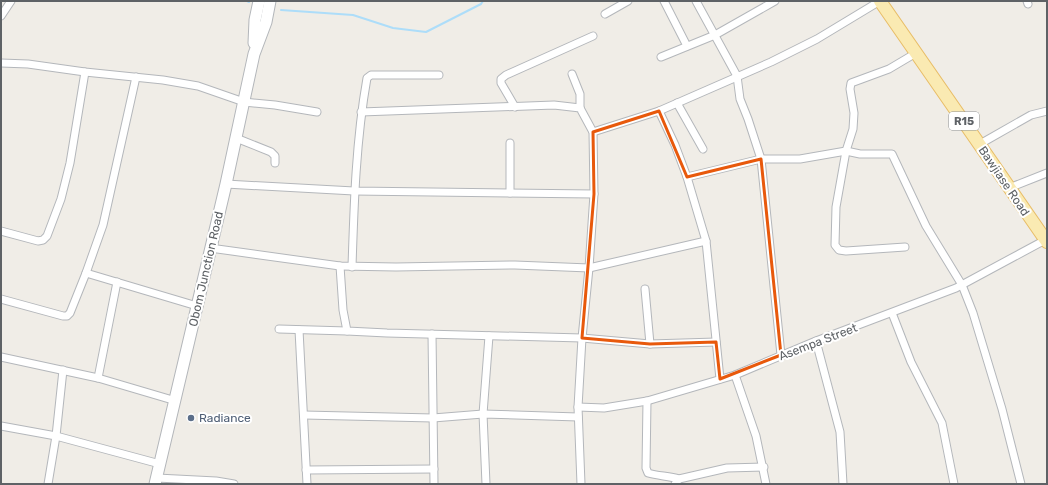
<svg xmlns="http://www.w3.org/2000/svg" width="1048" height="485" font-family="Rubik,sans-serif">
<rect width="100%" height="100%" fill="#f0ede7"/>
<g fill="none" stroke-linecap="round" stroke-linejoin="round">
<g stroke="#adddf9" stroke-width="2">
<path d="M247,1L249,2"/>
<path d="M281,10L353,15L393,28L426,32L481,4L483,1"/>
</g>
<g stroke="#b4b7bb" stroke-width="9">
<g id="street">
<path d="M664,1L687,46"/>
<path d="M696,1L737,76L740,99L748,119L761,159L781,355"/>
<path d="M1027,1L1028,4"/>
<path d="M605,14L628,1"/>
<path d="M1,16L11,1"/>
<path d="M661,57L715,35L775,1"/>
<path d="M1,63L28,64L85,72L163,80L198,86L244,102L275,105L317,112"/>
<path d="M572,74L580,94V108"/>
<path d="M677,103L703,149"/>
<path d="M515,107L501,83V79L506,75L593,36"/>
<path d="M659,111L675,145L687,177L706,241L720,379"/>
<path d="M361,112L554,105L580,108L593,132L594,194L589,268L582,338L578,407L581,484"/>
<path d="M593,132L659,111L771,62L817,39L880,1"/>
<path d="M236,138L271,152L275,156V163"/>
<path d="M980,144L1031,115L1047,111"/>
<path d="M687,177L761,159H800L846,151L860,154H892L926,226L962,285L973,313L1002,409L1021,484"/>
<path d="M226,184L354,191L594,194"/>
<path d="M1009,188L1047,173"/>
<path d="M510,193V143"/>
<path d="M1,231L38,241L43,240L47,236L61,199L70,163L85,72"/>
<path d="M905,247L846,251L839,250L835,245L836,207L846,151L853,129L854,113L850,89L851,83L889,69L916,53"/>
<path d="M210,248L340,266L396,267L515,265L589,268L706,241"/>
<path d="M340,266L343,310L347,331L387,333L582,338L650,344L716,342"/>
<path d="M352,267C354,203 356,140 367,78L371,75H439"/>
<path d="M86,273L197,306"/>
<path d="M645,289L650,344"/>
<path d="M1,299L63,316H67L70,313L86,273L103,225L136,77"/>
<path d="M892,313L911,362L942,423L954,484"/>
<path d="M279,329L347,331"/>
<path d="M299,330L307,484"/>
<path d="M432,334L434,484"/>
<path d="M816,341L840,432L843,484"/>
<path d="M1,357L98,378L176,401"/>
<path d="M735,375L756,436L766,484"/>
<path d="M98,378L117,282"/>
<path d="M647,401L646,468L648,473C658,476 669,476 679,479"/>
<path d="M578,407L604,408L647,401L735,375L816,341L956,288L1047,239"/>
<path d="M304,415L433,418L483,414L578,417"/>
<path d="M1,426L56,436L160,464"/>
<path d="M306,470L434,469"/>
<path d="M157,478L216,481L234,484"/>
<path d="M48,484L56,436L63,370"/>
<path d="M486,484L483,414L489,336"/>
<path d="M675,484L679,479L727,468L764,467"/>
</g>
</g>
<g stroke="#b3b6ba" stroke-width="13">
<g id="secondary">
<path d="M254,43L255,20L259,1"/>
<path d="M155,484L226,184L254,54L266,22L270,1"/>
</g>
</g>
<g stroke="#e8bd67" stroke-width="14">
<path id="primary" d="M880,1L1047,242"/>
</g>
<use href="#street" stroke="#fff" stroke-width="7"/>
<use href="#secondary" stroke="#fff" stroke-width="11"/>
<use href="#primary" stroke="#faeab2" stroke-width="12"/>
</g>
<path fill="none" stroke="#e8590c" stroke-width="3" stroke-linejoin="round" d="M659,111L687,177L761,159L781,355L720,379L716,342L650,344L582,338L594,194L593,132Z"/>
<circle fill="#5c6f8a" stroke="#fff" stroke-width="1.5" cx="191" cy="418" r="4"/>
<g text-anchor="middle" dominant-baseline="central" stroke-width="4" stroke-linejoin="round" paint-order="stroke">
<rect fill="#fff" stroke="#8e9194" stroke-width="1" x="949" y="112" width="30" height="18" rx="3"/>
<g font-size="11" font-weight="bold" fill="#5e6266">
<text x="964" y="121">R15</text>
</g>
<g font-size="12" fill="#5e6266" stroke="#fff">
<text transform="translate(1004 181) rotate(56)">Bawjiase Road</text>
<text transform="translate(206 269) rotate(-77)">Obom Junction Road</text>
<text transform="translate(818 342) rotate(-21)">Asempa Street</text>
</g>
<g font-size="12" fill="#4e5e75" stroke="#fff" text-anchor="start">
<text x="199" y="418">Radiance</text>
</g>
</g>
<rect width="1048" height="485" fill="none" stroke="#5e6266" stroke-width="4"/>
</svg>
